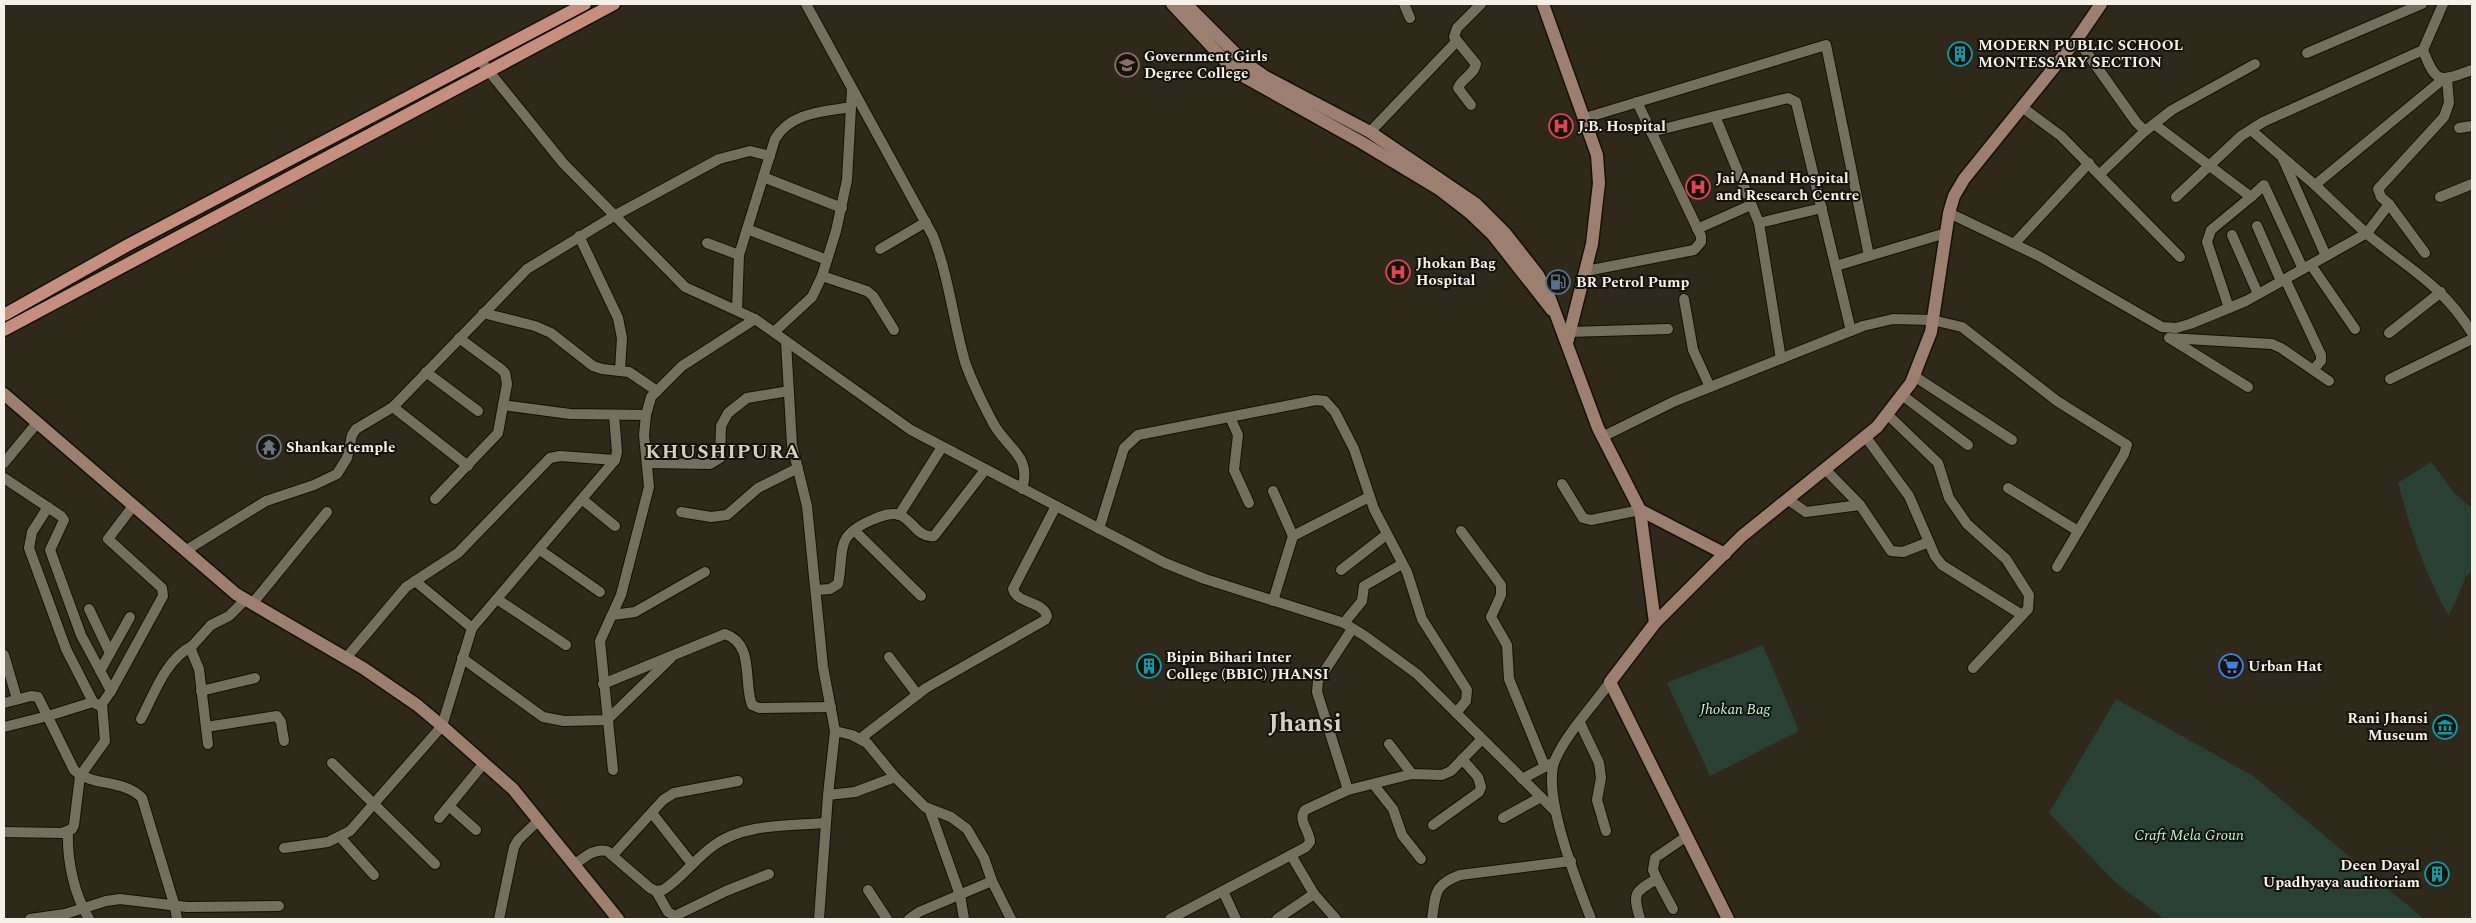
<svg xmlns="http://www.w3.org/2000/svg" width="2476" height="923" font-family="Spectral,serif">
<rect width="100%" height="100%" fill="#2e291b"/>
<g fill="#294134">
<path d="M2431,462L2455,494L2472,508V572L2466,576L2449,616C2424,573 2411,530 2398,483Z"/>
<path d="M1763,645L1799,731L1710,776L1667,683Z"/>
<path d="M2116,699L2253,776L2424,919H2164L2116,883L2049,813Z"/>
</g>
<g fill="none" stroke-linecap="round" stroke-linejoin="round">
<g stroke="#161105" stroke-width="12">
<g id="street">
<path d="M806,4L933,236C949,277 953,320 965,362C972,382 982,402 992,421C1005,448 1033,455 1022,489"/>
<path d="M1404,4L1410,18"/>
<path d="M2443,4L2423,50C2436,84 2439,82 2472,70"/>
<path d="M2077,39L2136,122L2145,131L2154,124L2251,197L2264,185L2303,269"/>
<path d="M2307,53L2422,4"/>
<path d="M479,59L563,163L685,287L755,319L911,430L1165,563L1205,579L1344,623L1365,636L1417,674L1555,811"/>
<path d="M1471,105L1458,88C1462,78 1474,75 1476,64L1454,37L1457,28L1481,4"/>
<path d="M2022,107L2061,136L2180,257"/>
<path d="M1715,116L1759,223L1822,208"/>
<path d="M1585,118L1826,45L1869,256L1946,233"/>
<path d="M2154,124L2172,110L2255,64"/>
<path d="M2459,128L2472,126"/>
<path d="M2251,130L2315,185L2442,80"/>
<path d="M1370,132L1456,42"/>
<path d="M1651,132L1788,98L1796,102L1851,331"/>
<path d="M2283,159L2326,256"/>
<path d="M2100,174L2145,131"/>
<path d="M763,177L842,208"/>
<path d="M2315,185C2332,201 2349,218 2366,233C2407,268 2443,285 2472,333"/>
<path d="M2176,197L2241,136L2263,122L2423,50"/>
<path d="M2440,197L2472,184"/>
<path d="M2389,204L2381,197L2378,189L2444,117L2449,103L2447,79"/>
<path d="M1949,213L2039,256L2162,327L2176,328L2190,324L2246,301L2367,233L2389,204L2425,253"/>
<path d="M1759,223L1781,359"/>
<path d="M2257,226L2281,281"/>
<path d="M747,229L827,260"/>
<path d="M1697,229L1751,205"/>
<path d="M2232,235L2258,294"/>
<path d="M579,236L618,318L622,338L620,370"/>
<path d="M707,243L739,255"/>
<path d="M2014,244L2089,163"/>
<path d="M880,249L926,222"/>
<path d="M2311,265L2355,329"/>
<path d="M1836,266L1869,256"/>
<path d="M1586,271L1694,250L1701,242V236L1637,102"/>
<path d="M822,276L867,291L873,296L894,330"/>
<path d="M2285,279L2321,355V361L2313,370"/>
<path d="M1684,299L1693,350L1710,387"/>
<path d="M2229,308L2207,242L2211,230L2251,197"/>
<path d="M737,310L739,255L775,139C791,112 823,112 851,107"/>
<path d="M483,313L535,326L551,333L593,366L602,369L629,372L657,391"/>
<path d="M774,332L812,297L822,276L836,231L847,180L852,89"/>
<path d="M1568,332L1668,329"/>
<path d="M2389,333L2441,292"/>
<path d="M2169,338L2272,344L2281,348L2329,381"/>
<path d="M2171,339L2248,387"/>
<path d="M786,342L792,445L807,506L823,667L835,731L828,795L819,919"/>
<path d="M426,372L478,411"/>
<path d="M1914,376L2012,440"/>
<path d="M2390,379L2472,339"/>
<path d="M1902,395L1968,445"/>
<path d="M503,405L570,414L646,415"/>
<path d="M393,407L468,466"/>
<path d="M1887,414L1938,463L1949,498L1967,524L2006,559L2029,595L2028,609L1973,668"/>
<path d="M1230,417L1238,435L1234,470L1249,503"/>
<path d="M1865,436L1909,496L1935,556L1942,565L2022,615"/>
<path d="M1602,437L1675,401L1863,326L1893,319L1932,320L1962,327L2057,401L2127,445L2124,454L2057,567"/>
<path d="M4,463L37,423"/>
<path d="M648,463L710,464L720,458L721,426L728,413L747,398L789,391"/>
<path d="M1825,469L1860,505L1891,551L1903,552L1929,542"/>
<path d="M4,478L61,516L64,520L50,550L81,635L111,691"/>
<path d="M1562,484L1583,518L1591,520L1640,510"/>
<path d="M2008,488L2078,531"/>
<path d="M435,499L498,433L507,384L505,373L501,369L459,338"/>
<path d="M1787,499L1806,512L1860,505"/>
<path d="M583,500L615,526"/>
<path d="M48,507L32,532L29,548L66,649L93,702L98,705L102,704L111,691L163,596L162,588L108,539L133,506"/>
<path d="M681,512L711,517L727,515L758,488L798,468"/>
<path d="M899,515L942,447"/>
<path d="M1099,529L1124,448L1138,435L1316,400L1325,401L1335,412L1354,449L1374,509L1407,572L1422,619L1467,690L1466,701L1456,713"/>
<path d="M854,530L921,596"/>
<path d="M1461,531L1501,585V595L1491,617L1507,645L1509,679L1545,767"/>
<path d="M1293,536L1369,497"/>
<path d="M540,550L600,592"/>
<path d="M185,551L266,501L314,485L337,474L347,458L352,435L356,429L393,407L527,269L614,216L719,159L750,151L770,156"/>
<path d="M1341,570L1386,535"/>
<path d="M817,590L830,589L838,584C845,549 833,536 874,519C882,516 891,512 900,515C912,520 919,539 934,536L985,470"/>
<path d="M497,599L566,645"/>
<path d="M1273,601L1293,536L1273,491"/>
<path d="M252,604L327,512"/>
<path d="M89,609L110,653"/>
<path d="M613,615L635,612L705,572"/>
<path d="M1344,623L1362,601L1364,586L1402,564"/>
<path d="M472,628L615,460L617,452L614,415"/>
<path d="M4,655L17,699"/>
<path d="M889,657L917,694"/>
<path d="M346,658L406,587L458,553L550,458L560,456L615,460"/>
<path d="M462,658L543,717L564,721L607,720L671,658"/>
<path d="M100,671L130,617"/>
<path d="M603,684L725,634C755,644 743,682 752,705L759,708L831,707"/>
<path d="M201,691L255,678"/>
<path d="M4,703L31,696L38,697L74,770C93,787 124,779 142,798L175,907L177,919"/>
<path d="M141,719C154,694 166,659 192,646"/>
<path d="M1580,723L1599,763L1601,778L1597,800L1606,831"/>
<path d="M4,727L48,716L93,702"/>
<path d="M206,727L277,716L281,722L284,741"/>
<path d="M835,731L852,735L867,743L895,777L925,807L951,817L967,829L984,858L992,881L1011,919"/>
<path d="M861,738L926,688L1045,620L1047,616C1043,601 1017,604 1013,589L1056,506"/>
<path d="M208,744L199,669L191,650L192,646L211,625L229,616L245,600"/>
<path d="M1389,744L1412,774"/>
<path d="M332,763L435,864"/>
<path d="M613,770L600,641L621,595L649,487L644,435L646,415L651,397L682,366L755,319"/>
<path d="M1522,779L1550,764"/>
<path d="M1374,785L1393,809L1402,835L1421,859"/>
<path d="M1348,790L1412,774L1442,775L1451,771L1482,739"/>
<path d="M828,795L855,792L895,777"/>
<path d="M449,806L476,830"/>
<path d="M930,811L960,895L964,919"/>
<path d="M652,813L692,864"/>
<path d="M439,818L484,763"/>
<path d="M1503,818L1541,797"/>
<path d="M1433,825L1479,792L1481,787L1478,777L1462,759"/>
<path d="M4,832L62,833L72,829L74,825L80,776L105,741L102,704"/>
<path d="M68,832C67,861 74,894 89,919"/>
<path d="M340,837L374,875"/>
<path d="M284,848L328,842L350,831L442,726L472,628L415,581"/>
<path d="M613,855L663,800L674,793L738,781"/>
<path d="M1291,855L1314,894L1336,919"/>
<path d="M575,864C585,857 594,848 607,851L650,888L656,891L663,890C682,878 695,859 713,846C744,823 789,826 826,823"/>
<path d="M1657,879L1673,909"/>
<path d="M868,890L887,919"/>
<path d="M656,891L668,912L675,916L726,891L769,874"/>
<path d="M1223,891L1236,919"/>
<path d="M30,919L65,914L106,901L120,899L187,907L279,906"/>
<path d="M499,919L514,847L518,840L539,820"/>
<path d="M909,919L919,912L992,881"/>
<path d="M1170,919L1306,847L1310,842C1310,830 1297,821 1305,810L1348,790L1317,692L1318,681L1352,629"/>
<path d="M1277,919L1314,894"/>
<path d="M1432,919C1436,894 1433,885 1460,875L1571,861"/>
<path d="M1591,919C1578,885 1541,794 1555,760C1566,734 1593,706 1610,682"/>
<path d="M1640,919C1633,894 1633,892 1657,879L1653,870L1655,858L1687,836"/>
</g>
</g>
<g stroke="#161105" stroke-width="15">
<g id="secondary">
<path d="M1172,4L1228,64L1243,76L1361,142L1439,189L1470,213L1493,235L1552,310"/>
<path d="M1186,4L1244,62L1264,76L1370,132L1476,204L1505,233L1538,275L1549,296L1598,428L1640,510L1655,623"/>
<path d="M1543,4L1597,155L1599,183L1592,244L1567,343"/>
<path d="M4,394L236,594L363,668L417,705L442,726L513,789L618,919"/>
<path d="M1640,510L1725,554"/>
<path d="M1728,919L1610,682L1655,623L1742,536L1877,427L1911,383L1931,332L1949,213L1954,196L1964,179L2077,39L2101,4"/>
</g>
</g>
<g stroke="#161105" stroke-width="15">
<g id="primary">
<path d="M4,315L128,245L585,4"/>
<path d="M4,330L614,4"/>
</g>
</g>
<use href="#street" stroke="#756f5f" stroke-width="10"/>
<use href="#secondary" stroke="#9d7f6f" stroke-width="12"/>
<use href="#primary" stroke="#c58e7e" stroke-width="12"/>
</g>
<defs>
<g id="building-ring" transform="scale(1.25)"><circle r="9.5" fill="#14120b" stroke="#0f9aa8" stroke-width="1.5"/><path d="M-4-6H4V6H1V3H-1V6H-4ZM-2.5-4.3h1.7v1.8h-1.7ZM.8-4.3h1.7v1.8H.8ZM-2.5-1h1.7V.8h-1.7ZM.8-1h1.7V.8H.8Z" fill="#0f9aa8"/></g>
<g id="university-ring" transform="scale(1.25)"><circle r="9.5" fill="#14120b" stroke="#8d6e63" stroke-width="1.5"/><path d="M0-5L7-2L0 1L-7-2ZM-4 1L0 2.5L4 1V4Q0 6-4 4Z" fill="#8d6e63"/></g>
<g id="hospital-ring" transform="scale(1.25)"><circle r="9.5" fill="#14120b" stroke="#e0444e" stroke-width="1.5"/><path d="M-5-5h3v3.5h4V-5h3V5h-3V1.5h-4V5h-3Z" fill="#e0444e"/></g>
<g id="fuel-ring" transform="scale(1.25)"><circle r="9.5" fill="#14120b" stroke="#5c6f8a" stroke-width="1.5"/><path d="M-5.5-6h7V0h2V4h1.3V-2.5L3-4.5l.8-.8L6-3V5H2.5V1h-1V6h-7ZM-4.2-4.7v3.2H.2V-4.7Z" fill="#5c6f8a"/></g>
<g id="temple-ring" transform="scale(1.25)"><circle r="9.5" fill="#14120b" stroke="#6b7280" stroke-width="1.5"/><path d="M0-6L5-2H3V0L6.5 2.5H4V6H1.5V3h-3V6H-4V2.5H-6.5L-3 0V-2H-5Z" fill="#6b7280"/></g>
<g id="supermarket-ring" transform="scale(1.25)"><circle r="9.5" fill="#14120b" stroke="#3f7fe0" stroke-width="1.5"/><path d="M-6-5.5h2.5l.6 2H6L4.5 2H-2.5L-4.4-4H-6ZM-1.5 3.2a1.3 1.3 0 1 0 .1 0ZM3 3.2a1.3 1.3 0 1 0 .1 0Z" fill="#3f7fe0"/></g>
<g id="museum-ring" transform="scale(1.25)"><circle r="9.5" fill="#14120b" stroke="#0f9aa8" stroke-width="1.5"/><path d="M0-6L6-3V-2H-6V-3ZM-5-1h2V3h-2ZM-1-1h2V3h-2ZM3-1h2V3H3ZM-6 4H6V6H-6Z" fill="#0f9aa8"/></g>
</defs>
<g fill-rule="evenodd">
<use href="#building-ring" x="1960" y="54"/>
<use href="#university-ring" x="1127" y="65"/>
<use href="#hospital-ring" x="1561" y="126"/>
<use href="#hospital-ring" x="1698" y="187"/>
<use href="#hospital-ring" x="1398" y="272"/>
<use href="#fuel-ring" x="1558" y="282"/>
<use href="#temple-ring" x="269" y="447"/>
<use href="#building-ring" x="1149" y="666"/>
<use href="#supermarket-ring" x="2231" y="666"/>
<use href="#museum-ring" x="2445" y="727"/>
<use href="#building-ring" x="2437" y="874"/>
</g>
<g text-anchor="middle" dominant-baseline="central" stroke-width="4" stroke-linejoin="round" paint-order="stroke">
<g font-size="15" font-weight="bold" fill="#f5f1e8" stroke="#14120b" text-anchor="start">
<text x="1978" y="45">MODERN PUBLIC SCHOOL<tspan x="1978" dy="17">MONTESSARY SECTION</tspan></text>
<text x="1144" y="56">Government Girls<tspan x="1144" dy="17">Degree College</tspan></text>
<text x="1578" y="126">J.B. Hospital</text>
<text x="1716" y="178">Jai Anand Hospital<tspan x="1716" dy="17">and Research Centre</tspan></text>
<text x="1416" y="263">Jhokan Bag<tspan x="1416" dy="17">Hospital</tspan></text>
<text x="1576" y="282">BR Petrol Pump</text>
<text x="286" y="447">Shankar temple</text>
<text x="1166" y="657">Bipin Bihari Inter<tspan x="1166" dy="17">College (BBIC) JHANSI</tspan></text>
<text x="2248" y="666">Urban Hat</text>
<text x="2428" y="718" text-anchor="end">Rani Jhansi<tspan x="2428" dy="17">Museum</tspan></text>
<text x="2420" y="865" text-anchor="end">Deen Dayal<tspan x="2420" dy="17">Upadhyaya auditoriam</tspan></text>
</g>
<g font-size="15" font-style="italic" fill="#bcf4d3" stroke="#14120b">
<text x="1735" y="709">Jhokan Bag</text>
<text x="2189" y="835">Craft Mela Groun</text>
</g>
<g font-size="20" font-weight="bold" letter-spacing="1" fill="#d7d0be" stroke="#14120b">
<text x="723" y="452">KHUSHIPURA</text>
</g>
<g font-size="25" font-weight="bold" fill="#d7d0be" stroke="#14120b">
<text x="1305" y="724">Jhansi</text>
</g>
</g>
<rect width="2476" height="923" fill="none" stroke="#f5f1e8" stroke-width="10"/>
</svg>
